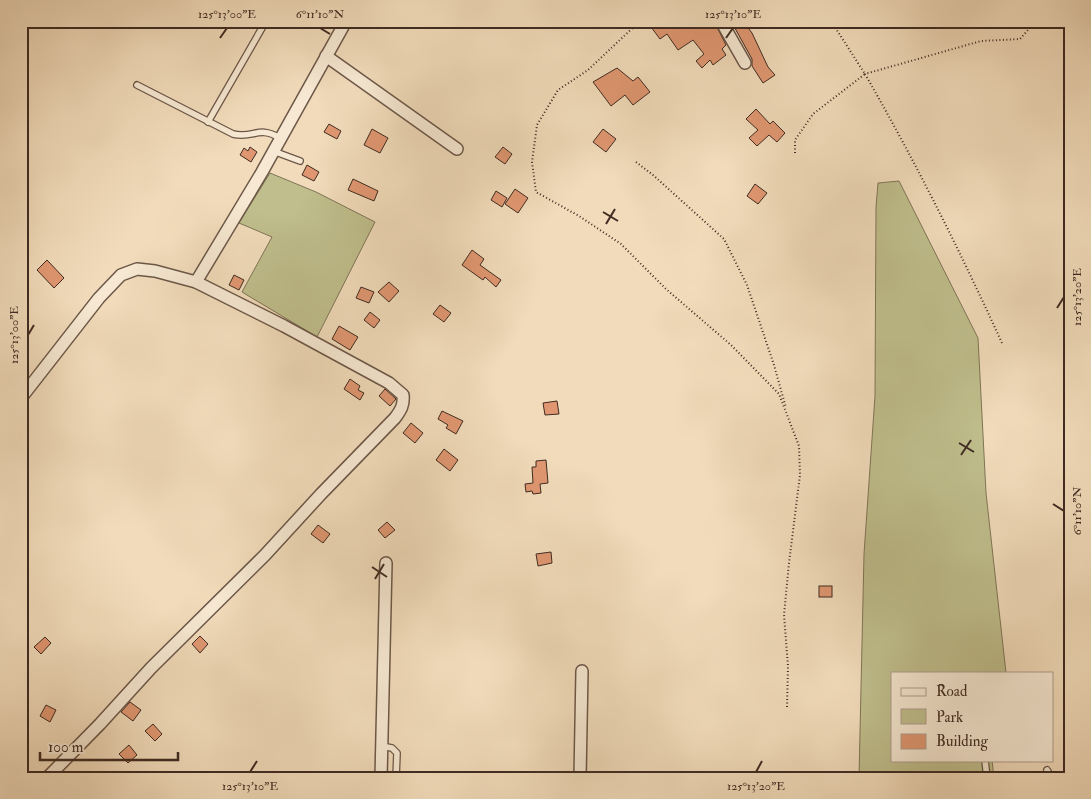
<svg xmlns="http://www.w3.org/2000/svg" width="1091" height="799" font-family="'IM FELL Double Pica',serif">
<rect width="100%" height="100%" fill="#f1dbba"/>
<filter id="stains"><feTurbulence type="fractalNoise" baseFrequency=".004" numOctaves="4"/><feColorMatrix values="0 0 0 0 .2 0 0 0 0 .09 0 0 0 0 .02 0 0 0 .5 -.17"/></filter>
<radialGradient id="worn" r=".72"><stop offset=".6" stop-color="#630" stop-opacity="0"/><stop offset="1" stop-color="#630" stop-opacity=".3"/></radialGradient>
<g fill="#bfbe8c" stroke="#7f7457">
<path d="M270,173L316,192L375,222L317,337L242,292L272,237L239,223Z"/>
<path d="M899,181L978,338L986,493L1006,673H892V760H992L994,778H859L864,554L875,396L876,207L878,183Z"/>
</g>
<g fill="#e09771" stroke="#3f2b22">
<path d="M658,21H714L726,45L722,49L726,55L713,65L710,60L702,68L696,61L704,54L693,40L678,50L667,34L660,39L651,27Z"/>
<path d="M731,21H743L752,33L768,67L775,75L763,83L752,66V59Z"/>
<path d="M617,68L633,81L638,77L650,92L633,105L625,95L611,106L593,82Z"/>
<path d="M756,109L770,124L773,121L785,133L777,142L769,135L757,146L749,138L758,130L746,119Z"/>
<path d="M329,124L341,131L337,139L324,132Z"/>
<path d="M372,129L388,138L380,153L364,145Z"/>
<path d="M603,129L616,139L606,152L593,142Z"/>
<path d="M250,147L257,152L251,162L240,155L244,148L248,151Z"/>
<path d="M503,147L512,154L505,164L495,157Z"/>
<path d="M307,165L319,172L314,181L302,175Z"/>
<path d="M353,179L378,191L374,201L348,190Z"/>
<path d="M755,184L767,193L758,204L747,196Z"/>
<path d="M515,189L528,198L518,213L505,204Z"/>
<path d="M496,191L507,198L502,207L491,200Z"/>
<path d="M472,250L484,259L480,265L501,280L496,287L485,277L483,280L462,265Z"/>
<path d="M47,260L64,278L54,288L37,270Z"/>
<path d="M234,275L244,280L239,290L229,285Z"/>
<path d="M389,282L399,291L389,302L378,292Z"/>
<path d="M361,287L374,292L369,303L356,298Z"/>
<path d="M440,305L451,313L444,322L433,314Z"/>
<path d="M370,312L380,320L374,328L364,320Z"/>
<path d="M339,326L358,337L350,350L332,339Z"/>
<path d="M350,379L360,386L358,390L364,393L360,400L344,389Z"/>
<path d="M385,389L396,399L390,406L379,396Z"/>
<path d="M557,401L559,414L545,415L543,403Z"/>
<path d="M442,411L463,421L456,434L446,428L448,425L438,419Z"/>
<path d="M411,423L423,433L415,443L403,433Z"/>
<path d="M444,449L458,460L450,471L436,460Z"/>
<path d="M546,460L548,483L540,484L541,493L533,494L532,491L526,492L525,484L533,483L532,467H536V461Z"/>
<path d="M387,522L395,530L385,538L378,530Z"/>
<path d="M318,525L330,534L323,543L311,534Z"/>
<path d="M551,552L552,563L538,566L536,554Z"/>
<rect x="819" y="586" width="13" height="11"/>
<path d="M200,636L208,644L200,653L192,644Z"/>
<path d="M45,637L51,643L41,654L34,647Z"/>
<path d="M130,702L141,710L133,721L121,712Z"/>
<path d="M46,705L56,710L50,722L40,716Z"/>
<path d="M153,724L162,734L155,741L145,731Z"/>
<path d="M129,745L137,755L128,763L119,754Z"/>
</g>
<g fill="none" stroke-linecap="round" stroke-linejoin="round">
<g stroke="#6c5748" stroke-width="8">
<g id="service">
<path d="M137,85L233,134C254,139 258,125 280,138"/>
<path d="M208,122L266,21"/>
<path d="M273,151L300,161"/>
<path d="M381,746L392,748L397,753L396,778"/>
<path d="M985,760L987,778"/>
<path d="M1047,770L1052,778"/>
</g>
</g>
<g stroke="#6c5748" stroke-width="14">
<g id="minor">
<path d="M721,21L745,63"/>
<path d="M326,56L457,149"/>
<path d="M196,282L262,172L346,21"/>
<path d="M21,398L99,298L121,275L137,269L155,271L196,282L284,326L389,383L403,395C404,405 401,410 395,418L321,494L265,555L151,668L100,724L47,778"/>
<path d="M381,778L386,563"/>
<path d="M580,778L582,671"/>
</g>
</g>
<g stroke="#3f2b22" stroke-width="2" stroke-dasharray="1 2.5" stroke-linecap="butt">
<path d="M640,21L588,70L558,90L537,125L532,162L536,192L579,216L621,244L666,289L731,345L779,394L799,446L800,475L789,563L784,615L788,666L787,707"/>
<path d="M795,153V140L813,114L865,74L831,21"/>
<path d="M636,162L653,175L724,239L747,285L774,365L786,408"/>
<path d="M1002,343C960,251 915,161 865,74L981,41L1020,39L1036,21"/>
</g>
<use href="#service" stroke="#f6e8d2" stroke-width="5.5"/>
<use href="#minor" stroke="#f6e8d2" stroke-width="11"/>
</g>
<path fill="none" stroke="#3f2b22" stroke-width="2" d="M320,28L330,34M220,38L227,28M726,38L733,28M603,212L618,221M606,224L615,209M1057,308L1064,297M28,335L34,325M959,443L974,452M961,455L971,440M1053,504L1064,511M372,567L387,577M375,579L384,564M250,772L257,761M756,772L762,761"/>
<rect width="1091" height="799" fill="none" stroke="#f1dbba" stroke-width="55"/>
<rect x="891" y="672" width="162" height="90" fill="#f6e8d2" stroke="#ad9c8c"/>
<rect x="901" y="688" width="25" height="8" fill="#f6e8d2" stroke="#ad9c8c"/>
<text x="936" y="696" font-size="15" fill="#3f2b22">Road</text>
<rect x="901" y="709" width="25" height="15" fill="#bfbe8c" stroke="#ad9c8c"/>
<text x="936" y="722" font-size="15" fill="#3f2b22">Park</text>
<rect x="901" y="734" width="25" height="15" fill="#e09771" stroke="#ad9c8c"/>
<text x="936" y="746" font-size="15" fill="#3f2b22">Building</text>
<path d="M40 752v8h138v-8" fill="none" stroke="#3f2b22" stroke-width="2.5"/>
<text x="48" y="752" font-size="15" fill="#3f2b22" stroke="#f6e8d2" stroke-width="4" paint-order="stroke">100 m</text>
<rect x="28" y="28" width="1036" height="744" fill="none" stroke="#3f2b22" stroke-width="2"/>
<g font-size="12" text-anchor="middle" fill="#3f2b22">
<text x="227" y="18">125°13'00"E</text>
<text x="320" y="18">6°11'10"N</text>
<text x="733" y="18">125°13'10"E</text>
<text transform="translate(1077 297) rotate(-90)" y="4">125°13'20"E</text>
<text transform="translate(14 335) rotate(-90)" y="4">125°13'00"E</text>
<text transform="translate(1077 511) rotate(-90)" y="4">6°11'10"N</text>
<text x="250" y="790">125°13'10"E</text>
<text x="756" y="790">125°13'20"E</text>
</g>
<rect width="100%" height="100%" filter="url(#stains)"/>
<rect width="100%" height="100%" fill="url(#worn)"/>
</svg>
